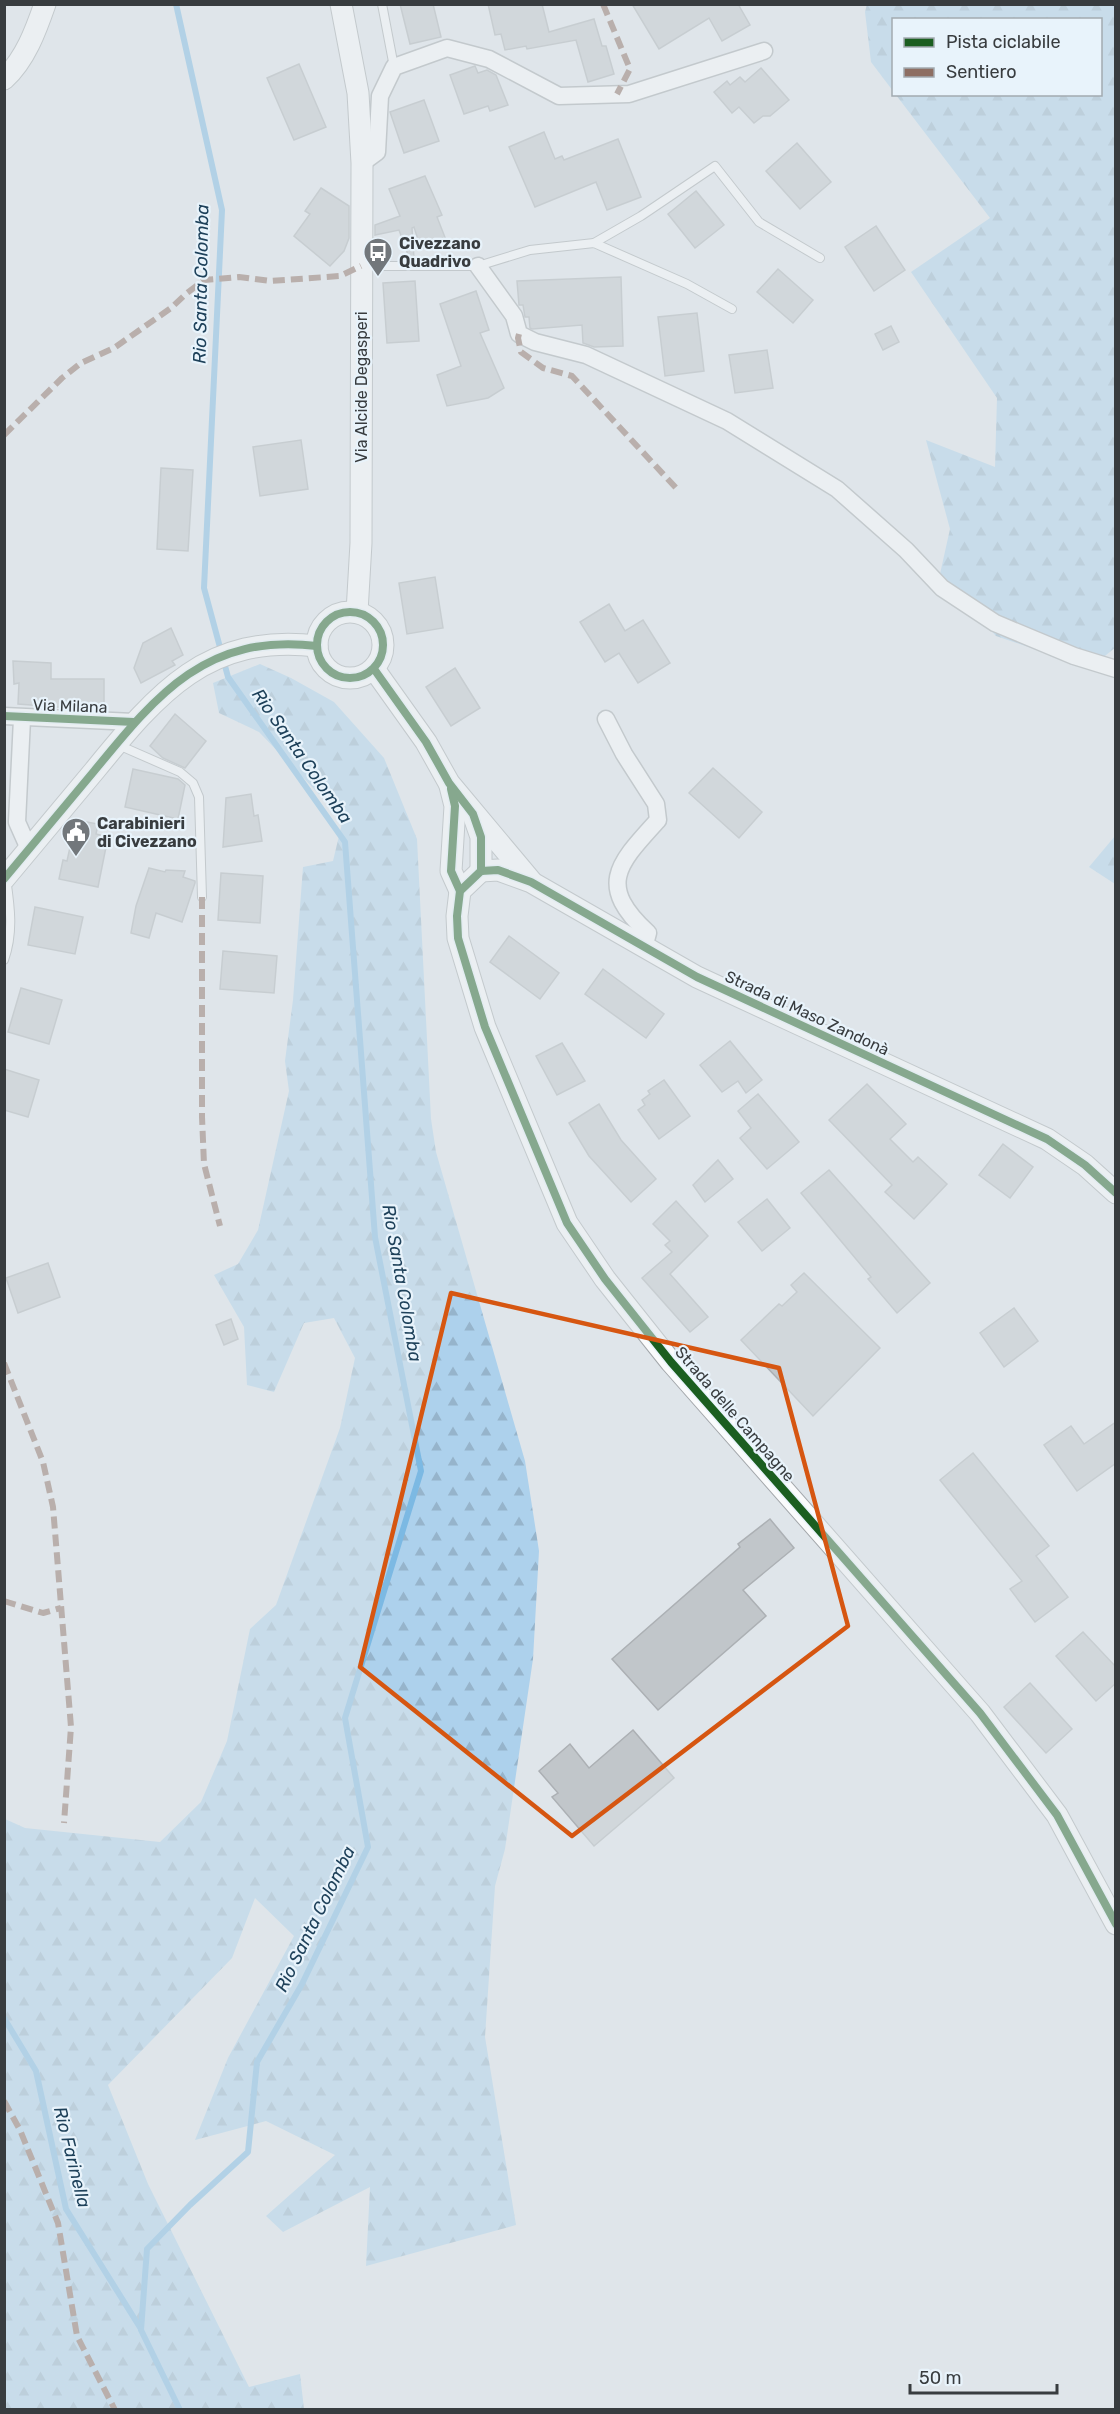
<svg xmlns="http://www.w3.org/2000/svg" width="1120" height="2414" font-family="Rubik,sans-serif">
<defs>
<pattern id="forest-firs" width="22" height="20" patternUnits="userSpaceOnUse" patternTransform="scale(1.5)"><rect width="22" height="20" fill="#add1ec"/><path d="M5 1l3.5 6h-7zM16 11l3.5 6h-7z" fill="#96b4cb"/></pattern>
</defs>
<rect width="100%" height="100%" fill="#dfe5ea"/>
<g fill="url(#forest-firs)">
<path d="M867,4L1115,5L1116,647L1090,668L996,636L940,574L950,529L926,440L995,467L997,398L911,272L990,218L896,95L1100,94V20H894L893,91L871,62L865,12Z"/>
<path d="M260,664L291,678L334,702L384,758L417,839L431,1119L436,1152L525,1461L539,1551L533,1659L505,1849L495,1886L485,2037L516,2225L366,2266L370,2187L283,2232L266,2216L335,2155L266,2121L195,2140L228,2058L294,1936L255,1898L232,1958L108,2085L148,2184L249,2387L300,2374L304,2409H5V1819L25,1828L160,1842L201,1802L227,1741L250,1629L276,1605L340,1428L355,1358L334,1318L304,1323L274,1392L247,1385L244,1327L214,1275L238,1264L258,1230L289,1091L285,1061L293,1000L303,867L333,861L343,819L259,732L219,713L213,683Z"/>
<path d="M1115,836V884L1089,867Z"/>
</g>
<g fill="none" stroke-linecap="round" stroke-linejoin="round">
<g stroke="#7cb9e3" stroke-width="6">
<path d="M176,4L222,210L204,588L228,677L345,842L375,1237L421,1471L345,1718L368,1847L302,1984L257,2062L248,2152L190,2205L147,2249L141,2330L180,2410"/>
<path d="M4,2018L36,2071L66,2209L141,2329"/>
</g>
</g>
<g fill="#c1c6ca" stroke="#acb0b4" stroke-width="1.5">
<path d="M400,4H433L441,37L410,44Z"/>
<path d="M488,4H542L549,32L594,19L602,46H606L614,74L588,82L576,40L527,49L526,46L505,50L501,34L495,35Z"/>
<path d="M632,4H738L750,25L722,41L709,18L659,49Z"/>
<path d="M299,64L326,127L294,140L267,78Z"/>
<path d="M475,66L478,73L487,70L496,75L508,105L490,111L488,106L464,114L450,75Z"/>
<path d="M761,68L789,100L770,116H763L754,123L739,107L732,113L714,92L727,81L730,85L740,77L745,82Z"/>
<path d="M424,100L439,141L404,153L390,112Z"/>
<path d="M544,132L555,159L562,156L564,160L618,139L641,197L607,210L596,182L535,207L509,147Z"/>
<path d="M797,143L831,182L800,209L766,171Z"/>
<path d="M425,176L442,215L437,217L446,240L421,249L414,227L412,228L414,259L410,260L399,230L375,235V225L400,216L389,189Z"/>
<path d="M321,188L349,206V238L344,251L330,266L294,236L310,214L305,211Z"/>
<path d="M696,191L724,225L695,248L668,214Z"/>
<path d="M876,226L905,270L874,291L845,247Z"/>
<path d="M778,269L813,300L793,323L757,292Z"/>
<path d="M621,277L623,346L594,347L583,343L582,325L532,329L530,328L529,317H525L523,305H519L517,281Z"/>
<path d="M415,281L419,341L387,343L383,283Z"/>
<path d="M476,291L489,330L480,333L504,388L488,398L447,406L437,375L461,366L440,304Z"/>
<path d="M697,313L704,371L665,376L658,317Z"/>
<path d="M891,326L899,342L883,350L875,334Z"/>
<path d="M767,350L773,388L735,393L729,355Z"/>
<path d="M301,440L308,489L260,496L253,447Z"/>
<path d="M161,468L193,470L188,551L157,549Z"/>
<path d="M435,577L443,628L407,634L399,583Z"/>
<path d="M609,604L625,631L643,620L670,663L638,683L619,653L605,662L580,622Z"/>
<path d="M171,628L183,655L172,661L175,665L141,683L134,668L143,643Z"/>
<path d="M13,661L51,663V679H104V707H58L18,704L19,683L14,684Z"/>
<path d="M455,668L480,708L451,726L426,687Z"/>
<path d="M175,714L206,741L185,768L163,758L150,746Z"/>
<path d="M713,768L762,812L739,838L689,793Z"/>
<path d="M133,769L178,779L185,785L178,819L125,807Z"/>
<path d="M251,794L254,816L258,815L262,841L223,847L226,798Z"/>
<path d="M76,820L98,824L96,834L108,837L98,887L59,879L63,860L67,861Z"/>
<path d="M149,868L165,872L166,870L185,871L183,877L195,881V883L182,922L156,913L149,938L131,933L136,906Z"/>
<path d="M221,873L263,876L260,923L218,920Z"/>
<path d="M35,907L83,917L75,954L28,945Z"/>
<path d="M509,936L559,973L540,999L490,962Z"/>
<path d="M223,951L277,956L274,993L220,989Z"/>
<path d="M603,969L664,1014L646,1038L585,994Z"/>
<path d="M21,988L62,1000L49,1044L8,1032Z"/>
<path d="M730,1041L762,1080L746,1093L738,1081L722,1092L700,1065Z"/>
<path d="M562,1043L585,1081L557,1095L536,1056Z"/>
<path d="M4,1069L39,1080L28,1117L4,1110Z"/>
<path d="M664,1080L690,1116L659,1139L638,1110L645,1105L642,1100L650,1094L648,1091Z"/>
<path d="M867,1084L906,1124L890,1139L913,1162L918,1157L947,1184L914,1219L885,1192L892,1185L829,1120Z"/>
<path d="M758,1094L799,1142L767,1169L740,1138L751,1128L738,1111Z"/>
<path d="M599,1104L621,1140L656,1179L631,1202L589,1156L569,1123Z"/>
<path d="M1003,1144L1033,1167L1010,1198L979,1175Z"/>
<path d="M718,1160L733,1179L705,1202L693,1185Z"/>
<path d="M829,1170L930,1283L897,1313L868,1279L871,1277L801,1193Z"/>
<path d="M767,1199L790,1228L762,1251L738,1222Z"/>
<path d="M676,1201L708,1236L670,1274L708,1317L690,1332L642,1278L672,1252L665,1245L670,1241L653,1224Z"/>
<path d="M48,1263L60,1297L18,1313L6,1278Z"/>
<path d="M804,1273L880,1348L813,1416L741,1340L779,1304L782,1306L797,1292L791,1285Z"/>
<path d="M1014,1308L1038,1341L1004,1367L980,1333Z"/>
<path d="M231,1319L238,1339L224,1345L216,1325Z"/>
<path d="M1116,1422V1463L1077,1491L1044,1445L1071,1426L1084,1444Z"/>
<path d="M973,1453L1049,1546L1036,1556L1068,1597L1035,1622L1010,1589L1022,1581L940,1480Z"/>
<path d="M770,1519L794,1548L743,1590L766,1616L658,1710L612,1659L740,1547L738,1544Z"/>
<path d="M1083,1632L1116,1667V1683L1096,1701L1056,1656Z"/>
<path d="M1030,1683L1072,1729L1046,1753L1004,1707Z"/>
<path d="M633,1730L674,1778L594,1846L552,1797L558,1793L539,1771L570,1744L589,1768Z"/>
</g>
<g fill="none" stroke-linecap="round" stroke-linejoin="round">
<g stroke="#a3a7ab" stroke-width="10">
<g id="service">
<path d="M382,4L394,67"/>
<path d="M594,243L641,216L715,166L759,222L820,258"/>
<path d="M361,266H478L530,250L594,243L687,284L732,309"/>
<path d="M116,744L180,772L193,783L199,797L202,897"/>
<path d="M4,960C14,932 10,906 6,878"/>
</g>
</g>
<g stroke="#a3a7ab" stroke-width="19">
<g id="minor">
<path d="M362,163L377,152L380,96L394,67L447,48L489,59L559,96L629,94L764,51"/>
<path d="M478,266L514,316L519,334L535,342L586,355L727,421L837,489L906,550L942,588L995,623L1074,656L1116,669"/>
<path d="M4,716L134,722"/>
<path d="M22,719L17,822L29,849"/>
<path d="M606,719L624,754L656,804L658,820C618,864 596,885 648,933L644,948"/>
</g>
</g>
<g stroke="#a3a7ab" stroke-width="23">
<g id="tertiary">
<path d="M341,4L358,93L362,163L361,543L357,612"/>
<path d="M4,79C25,60 36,30 45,4"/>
<circle cx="350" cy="645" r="33"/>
<path d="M374,669L426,742L449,783L531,881"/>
<path d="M450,786L455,806L451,871L460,891"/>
<path d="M474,817L481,837V871"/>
<path d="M481,871L460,891L457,916L458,938L485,1027L567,1223L605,1279L671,1362L980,1713L1057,1815L1116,1924"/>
<path d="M481,871L498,870L531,882L697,977L1047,1139L1085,1165L1116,1193"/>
<path d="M4,879C35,842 65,806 95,770C158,693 207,633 317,646"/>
</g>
</g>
<use href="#service" stroke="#fafbfc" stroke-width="8"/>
<use href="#minor" stroke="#fafbfc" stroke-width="16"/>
<use href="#tertiary" stroke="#fafbfc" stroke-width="21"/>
<g stroke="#8d6e63" stroke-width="6" stroke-dasharray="12 6" stroke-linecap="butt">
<path d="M603,4L630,69L617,94"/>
<path d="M519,334L518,338L521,352L543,368L572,376L677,489"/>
<path d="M4,435L62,378L81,363L114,348L171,308L187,293L204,280L239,277L270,281L340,276L361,266"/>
<path d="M202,897V1117L204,1164L220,1226"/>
<path d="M4,1363L43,1462L53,1507L71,1727L64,1823"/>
<path d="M4,1601L43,1613L61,1608"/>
<path d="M4,2101L20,2130L58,2223L77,2336L115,2410"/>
</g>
<g stroke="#e8f3fb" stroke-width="11">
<g id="cycleway">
<circle cx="350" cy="645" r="33"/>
<path d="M374,669L426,742L449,783L473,814L481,837V871"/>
<path d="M4,716L134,722"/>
<path d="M451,789L455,806L451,871L460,891"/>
<path d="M481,871L460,891L457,916L458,938L485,1027L567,1223L605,1279L671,1362L980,1713L1057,1815L1116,1924"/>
<path d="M481,871L498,870L531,882L697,977L1047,1139L1085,1165L1116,1193"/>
<path d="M4,879C35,842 65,806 95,770C158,693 207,633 317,646"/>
</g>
</g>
<use href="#cycleway" stroke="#1b5e20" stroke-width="8"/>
</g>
<path d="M0 0H1120V2414H0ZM451,1293L779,1368L848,1626L572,1836L360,1667Z" fill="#dfe5ea" fill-opacity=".55" fill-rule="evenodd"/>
<path fill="none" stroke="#d65611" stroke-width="4.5" stroke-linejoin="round" d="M451,1293L779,1368L848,1626L572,1836L360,1667Z"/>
<defs>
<g id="bus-pin" transform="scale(1.5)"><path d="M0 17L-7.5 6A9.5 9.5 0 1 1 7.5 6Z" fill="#72777b" stroke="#e8f3fb"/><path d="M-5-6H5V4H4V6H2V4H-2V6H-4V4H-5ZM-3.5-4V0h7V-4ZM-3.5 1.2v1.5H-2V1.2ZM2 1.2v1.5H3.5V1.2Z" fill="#fff"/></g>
<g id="civic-pin" transform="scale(1.5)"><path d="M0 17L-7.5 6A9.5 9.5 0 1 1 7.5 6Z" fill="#72777b" stroke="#e8f3fb"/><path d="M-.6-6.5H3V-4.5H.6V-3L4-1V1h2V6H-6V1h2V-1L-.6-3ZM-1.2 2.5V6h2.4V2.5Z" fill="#fff"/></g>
</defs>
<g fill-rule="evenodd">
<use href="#bus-pin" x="378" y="252"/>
<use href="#civic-pin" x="76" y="832"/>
</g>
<g text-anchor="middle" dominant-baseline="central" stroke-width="4.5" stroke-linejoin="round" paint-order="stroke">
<g font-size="16" font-weight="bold" fill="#383c3f" stroke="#e8f3fb" text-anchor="start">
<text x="399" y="243">Civezzano<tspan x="399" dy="18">Quadrivo</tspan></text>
<text x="97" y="823">Carabinieri<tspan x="97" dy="18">di Civezzano</tspan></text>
</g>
<g font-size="16" fill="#383c3f" stroke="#e8f3fb">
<text transform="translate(361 387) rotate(-90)">Via Alcide Degasperi</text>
<text transform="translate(70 706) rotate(2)">Via Milana</text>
<text transform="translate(807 1013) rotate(25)">Strada di Maso Zandonà</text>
<text transform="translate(735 1414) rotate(49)">Strada delle Campagne</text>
</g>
<g font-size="18" font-style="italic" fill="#1e415a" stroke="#e8f3fb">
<text transform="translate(201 284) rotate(-89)">Rio Santa Colomba</text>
<text transform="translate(302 756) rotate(55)">Rio Santa Colomba</text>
<text transform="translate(402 1283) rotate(80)">Rio Santa Colomba</text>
<text transform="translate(315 1919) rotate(-64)">Rio Santa Colomba</text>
<text transform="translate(72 2157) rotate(76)">Rio Farinella</text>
</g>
</g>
<rect width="1120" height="2414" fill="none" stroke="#383c3f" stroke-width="12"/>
<rect x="892" y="18" width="210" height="78" fill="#e8f3fb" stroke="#a2aab0" stroke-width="1.5"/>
<rect x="904" y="38" width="30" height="9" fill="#1b5e20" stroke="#a2aab0" stroke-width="1.5"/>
<text x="946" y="48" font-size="18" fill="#383c3f">Pista ciclabile</text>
<rect x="904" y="68" width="30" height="9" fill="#8d6e63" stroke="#a2aab0" stroke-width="1.5"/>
<text x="946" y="78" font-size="18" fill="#383c3f">Sentiero</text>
<path d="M910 2384v9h147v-9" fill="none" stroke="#383c3f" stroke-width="3"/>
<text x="919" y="2384" font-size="18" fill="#383c3f" stroke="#e8f3fb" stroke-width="4.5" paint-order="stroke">50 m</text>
</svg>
